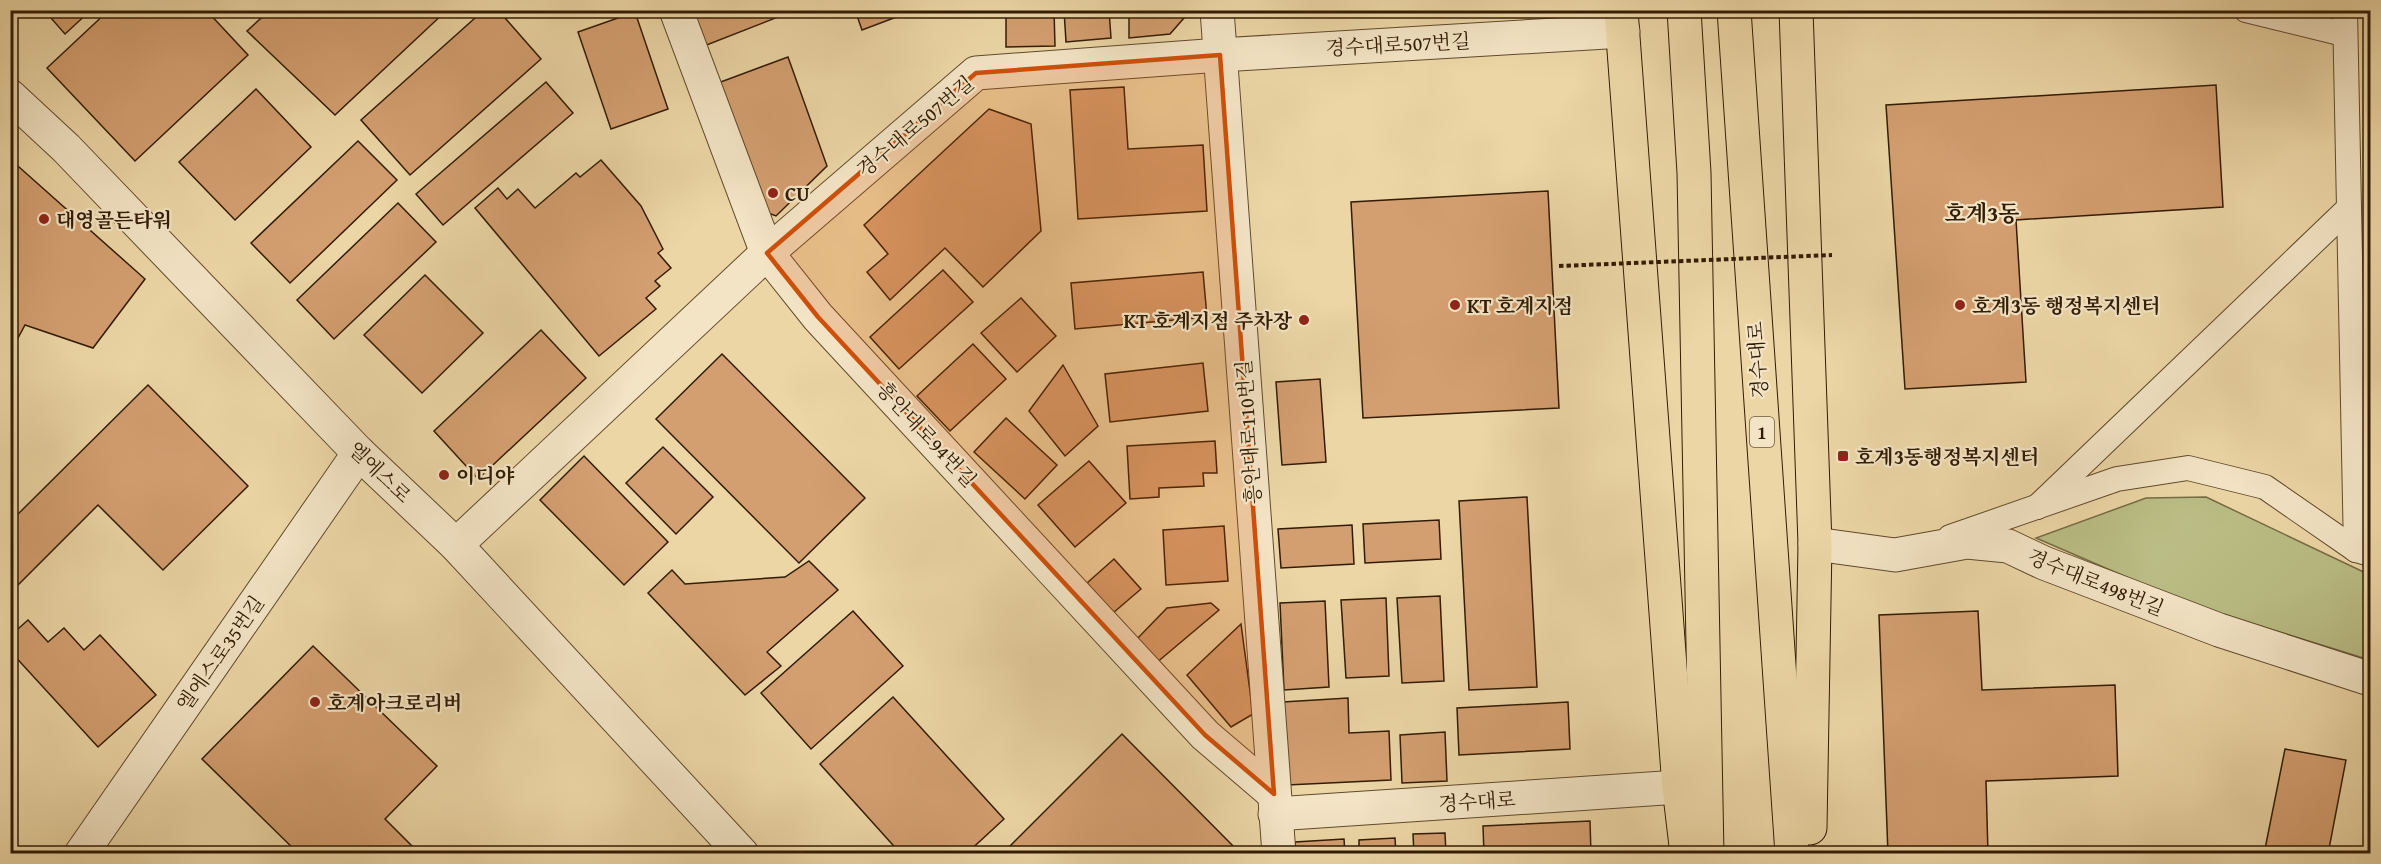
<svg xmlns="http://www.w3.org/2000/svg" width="2381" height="864" font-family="'Gentium Book Plus','Noto Serif KR',serif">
<rect width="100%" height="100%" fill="#ecd6a6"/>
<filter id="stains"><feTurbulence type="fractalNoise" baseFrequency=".00333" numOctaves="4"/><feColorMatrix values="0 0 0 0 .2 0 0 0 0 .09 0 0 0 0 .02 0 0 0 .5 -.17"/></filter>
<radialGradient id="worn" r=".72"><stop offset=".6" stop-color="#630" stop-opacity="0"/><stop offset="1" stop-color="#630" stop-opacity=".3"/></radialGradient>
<path fill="#babd85" stroke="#766c44" stroke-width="1.5" d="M2206,497L2370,575V660L2189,604L2036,538L2146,498Z"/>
<g fill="#d49f70" stroke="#321c04" stroke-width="1.5">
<path d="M44,10H91L65,34Z"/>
<path d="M109,10H206L248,55L135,161L47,68Z"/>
<path d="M270,10H447L335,115L247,31Z"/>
<path d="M484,10H498L541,59L410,175L361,120Z"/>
<path d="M691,10H796L704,46Z"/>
<path d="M855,10H915L862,30Z"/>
<path d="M949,10H986V14L950,16Z"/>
<path d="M1006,10H1054L1055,46L1006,47Z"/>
<path d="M1064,10H1109L1111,38L1066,42Z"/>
<path d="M1129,10H1191L1170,34L1129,38Z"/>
<path d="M1496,10H1534V13L1496,15Z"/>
<path d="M635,12L668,109L611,129L578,32Z"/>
<path d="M788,57L827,166L776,216L755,208L718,83Z"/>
<path d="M546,82L573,113L443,225L416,194Z"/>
<path d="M2216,85L2223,207L2016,220L2026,382L1905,389L1886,105Z"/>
<path d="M1124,87L1128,149L1203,145L1207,211L1078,219L1070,90Z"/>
<path d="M256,89L311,147L235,220L179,162Z"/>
<path d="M989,109L1031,124L1041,231L983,287L945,248L890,300L867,272L888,254L864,225Z"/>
<path d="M358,141L397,180L290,283L251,243Z"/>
<path d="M10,159L145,279L93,348L25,325L10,353Z"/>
<path d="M601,160L641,206L663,249L658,253L671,268L655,281L660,286L646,298L656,309L599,356L475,208L498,188L507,199L518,189L535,208L576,173L580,177Z"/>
<path d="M1548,191L1559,408L1363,418L1351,202Z"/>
<path d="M398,203L436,242L334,339L297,300Z"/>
<path d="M943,270L973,302L899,369L870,337Z"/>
<path d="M1203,272L1207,317L1075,329L1071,283Z"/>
<path d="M425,275L483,333L422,393L364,335Z"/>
<path d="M1021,298L1056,336L1017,372L981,333Z"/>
<path d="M541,330L586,378L478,479L434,431Z"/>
<path d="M973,344L1006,379L950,431L917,396Z"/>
<path d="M722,354L865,498L799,563L656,419Z"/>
<path d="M1203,363L1208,411L1110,422L1105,374Z"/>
<path d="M1063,365L1098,426L1065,456L1029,411Z"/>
<path d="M1320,379L1326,462L1282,465L1276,382Z"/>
<path d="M148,385L248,486L163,570L98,505L12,591L10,522Z"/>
<path d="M1006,418L1057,465L1025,499L974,452Z"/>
<path d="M1215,441L1217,473H1203L1204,486L1159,488V497L1130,499L1127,446Z"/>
<path d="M663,447L713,497L676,534L626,483Z"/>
<path d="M584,456L668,542L624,585L540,500Z"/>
<path d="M1089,461L1126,503L1075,547L1038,505Z"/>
<path d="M1527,497L1537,687L1469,690L1459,501Z"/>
<path d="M1439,520L1441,559L1365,563L1363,524Z"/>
<path d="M1352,525L1354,564L1281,568L1278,529Z"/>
<path d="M1224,526L1228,581L1166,585L1163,530Z"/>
<path d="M1114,559L1141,589L1113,613L1087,583Z"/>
<path d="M809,561L838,590L767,652L781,666L745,695L648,593L672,570L685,584L785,577Z"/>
<path d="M1440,596L1444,681L1402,683L1397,598Z"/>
<path d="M1386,598L1389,676L1346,678L1341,600Z"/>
<path d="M1325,601L1329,687L1284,690L1280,603Z"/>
<path d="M1211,603L1219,610L1155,664L1135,641L1167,608Z"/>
<path d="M853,611L903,666L811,749L761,693Z"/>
<path d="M1978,611L1982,690L2115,685L2118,776L1986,781L1988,854H1888L1879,615Z"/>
<path d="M28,620L48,642L64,628L84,650L100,635L156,695L98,747L10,651V636Z"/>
<path d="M1241,624L1253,714L1231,727L1187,675Z"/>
<path d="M313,646L437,766L385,819L420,854H299L202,759Z"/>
<path d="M893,697L1004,819L966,854H901L820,764Z"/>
<path d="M1348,698L1349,733L1389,731L1391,780L1287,785L1283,702Z"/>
<path d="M1568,702L1570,749L1459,755L1457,708Z"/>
<path d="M1445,732L1447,781L1402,783L1400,735Z"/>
<path d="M1122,734L1241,854H1002Z"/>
<path d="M2285,749L2346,760L2328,854H2264Z"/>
<path d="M1590,821L1591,854H1484L1483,826Z"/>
<path d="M1445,833L1446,854H1414L1413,834Z"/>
<path d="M1395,838L1396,854H1359V840Z"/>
<path d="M1344,839L1345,854H1296L1295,842Z"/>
</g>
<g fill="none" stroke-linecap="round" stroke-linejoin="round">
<g stroke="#604a2c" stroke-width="26">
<g id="service">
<path d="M2246,10L2344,34"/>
<path d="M2349,208L2356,550"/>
<path d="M2037,507L2349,208L2345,10"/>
<path d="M1950,537L2117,479L2188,468L2265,487L2356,550L2370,554"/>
</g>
</g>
<g stroke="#604a2c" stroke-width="35">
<g id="minor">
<path d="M676,10L767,253L818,317L1205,735L1274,794"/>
<path d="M1217,10L1279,854"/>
<path d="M1815,544L1895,555L1967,542L2008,546L2044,563L2219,630L2370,679"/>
<path d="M456,545L767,253L976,73L1220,55L1623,31"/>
<path d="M1275,814L1679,787"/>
<path d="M81,854L359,453"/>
</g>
</g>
<g stroke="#604a2c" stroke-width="35">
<path id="tertiary" d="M10,96L66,148L359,453L456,545L742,854"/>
</g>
<g stroke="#321c04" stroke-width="35">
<g id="primary">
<path d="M1621,10L1679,787L1687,854"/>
<path d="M1684,10L1694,173L1707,854"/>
<path d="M1734,10L1792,854"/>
<path d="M1796,10L1815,544L1810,828"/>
</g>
</g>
<use href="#service" stroke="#f3e4c5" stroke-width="24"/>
<use href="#minor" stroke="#f3e4c5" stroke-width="33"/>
<use href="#tertiary" stroke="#f3e4c5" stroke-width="33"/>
<use href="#primary" stroke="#ecd6a6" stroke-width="33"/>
<path stroke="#321c04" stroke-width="4" stroke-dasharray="4.5 3" stroke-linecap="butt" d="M1559,266L1832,255"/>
</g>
<path fill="#cd500b" fill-opacity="0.2" stroke="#cd500b" stroke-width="4.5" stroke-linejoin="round" d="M1220,55L1274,794L1205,735L818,317L767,253L976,73Z"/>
<g fill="#8f2418" stroke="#f3e4c5" stroke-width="2">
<circle cx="773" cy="193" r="6"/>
<circle cx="44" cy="219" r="6"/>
<circle cx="1455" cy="305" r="6"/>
<circle cx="1960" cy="305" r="6"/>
<circle cx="1304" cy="320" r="6"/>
<rect x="1837" y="450" width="12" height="12" rx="3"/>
<circle cx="444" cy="475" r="6"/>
<circle cx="315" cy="702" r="6"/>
</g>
<g text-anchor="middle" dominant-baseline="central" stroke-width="4.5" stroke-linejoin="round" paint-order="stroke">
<rect fill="#f3e4c5" stroke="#6c583e" stroke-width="1.5" x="1750" y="417" width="24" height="30" rx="4.5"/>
<g font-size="18" font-weight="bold" fill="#321c04">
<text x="1762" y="432">1</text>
</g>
<g font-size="20" fill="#321c04" stroke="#f3e4c5">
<text transform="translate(1398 44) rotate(-3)">경수대로507번길</text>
<text transform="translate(915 126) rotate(-40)">경수대로507번길</text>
<text transform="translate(1757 360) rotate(-94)">경수대로</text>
<text transform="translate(1248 432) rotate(-94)">흥안대로110번길</text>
<text transform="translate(927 434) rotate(47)">흥안대로94번길</text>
<text transform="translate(380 472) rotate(44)">엘에스로</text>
<text transform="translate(2096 582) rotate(22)">경수대로498번길</text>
<text transform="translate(220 653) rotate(-55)">엘에스로35번길</text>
<text transform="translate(1477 801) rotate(-4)">경수대로</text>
</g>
<g font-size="20" font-weight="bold" fill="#321c04" stroke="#f3e4c5" text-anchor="start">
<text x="785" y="193">CU</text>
<text x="56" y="219">대영골든타워</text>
<text x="1467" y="305">KT 호계지점</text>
<text x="1972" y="305">호계3동 행정복지센터</text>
<text x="1292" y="320" text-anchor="end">KT 호계지점 주차장</text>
<text x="1855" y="456">호계3동행정복지센터</text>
<text x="456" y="475">이디야</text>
<text x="327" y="702">호계아크로리버</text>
</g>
<g font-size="22" font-weight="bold" fill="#321c04" stroke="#f3e4c5">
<text x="1982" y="213">호계3동</text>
</g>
</g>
<rect width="2381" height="864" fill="none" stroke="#ecd6a6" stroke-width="36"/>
<rect x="12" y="12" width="2357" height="840" fill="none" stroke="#321c04" stroke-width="3"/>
<rect x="18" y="18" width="2345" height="828" fill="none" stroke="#321c04" stroke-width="1.5"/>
<rect width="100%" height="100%" filter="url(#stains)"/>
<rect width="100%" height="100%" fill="url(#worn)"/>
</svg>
